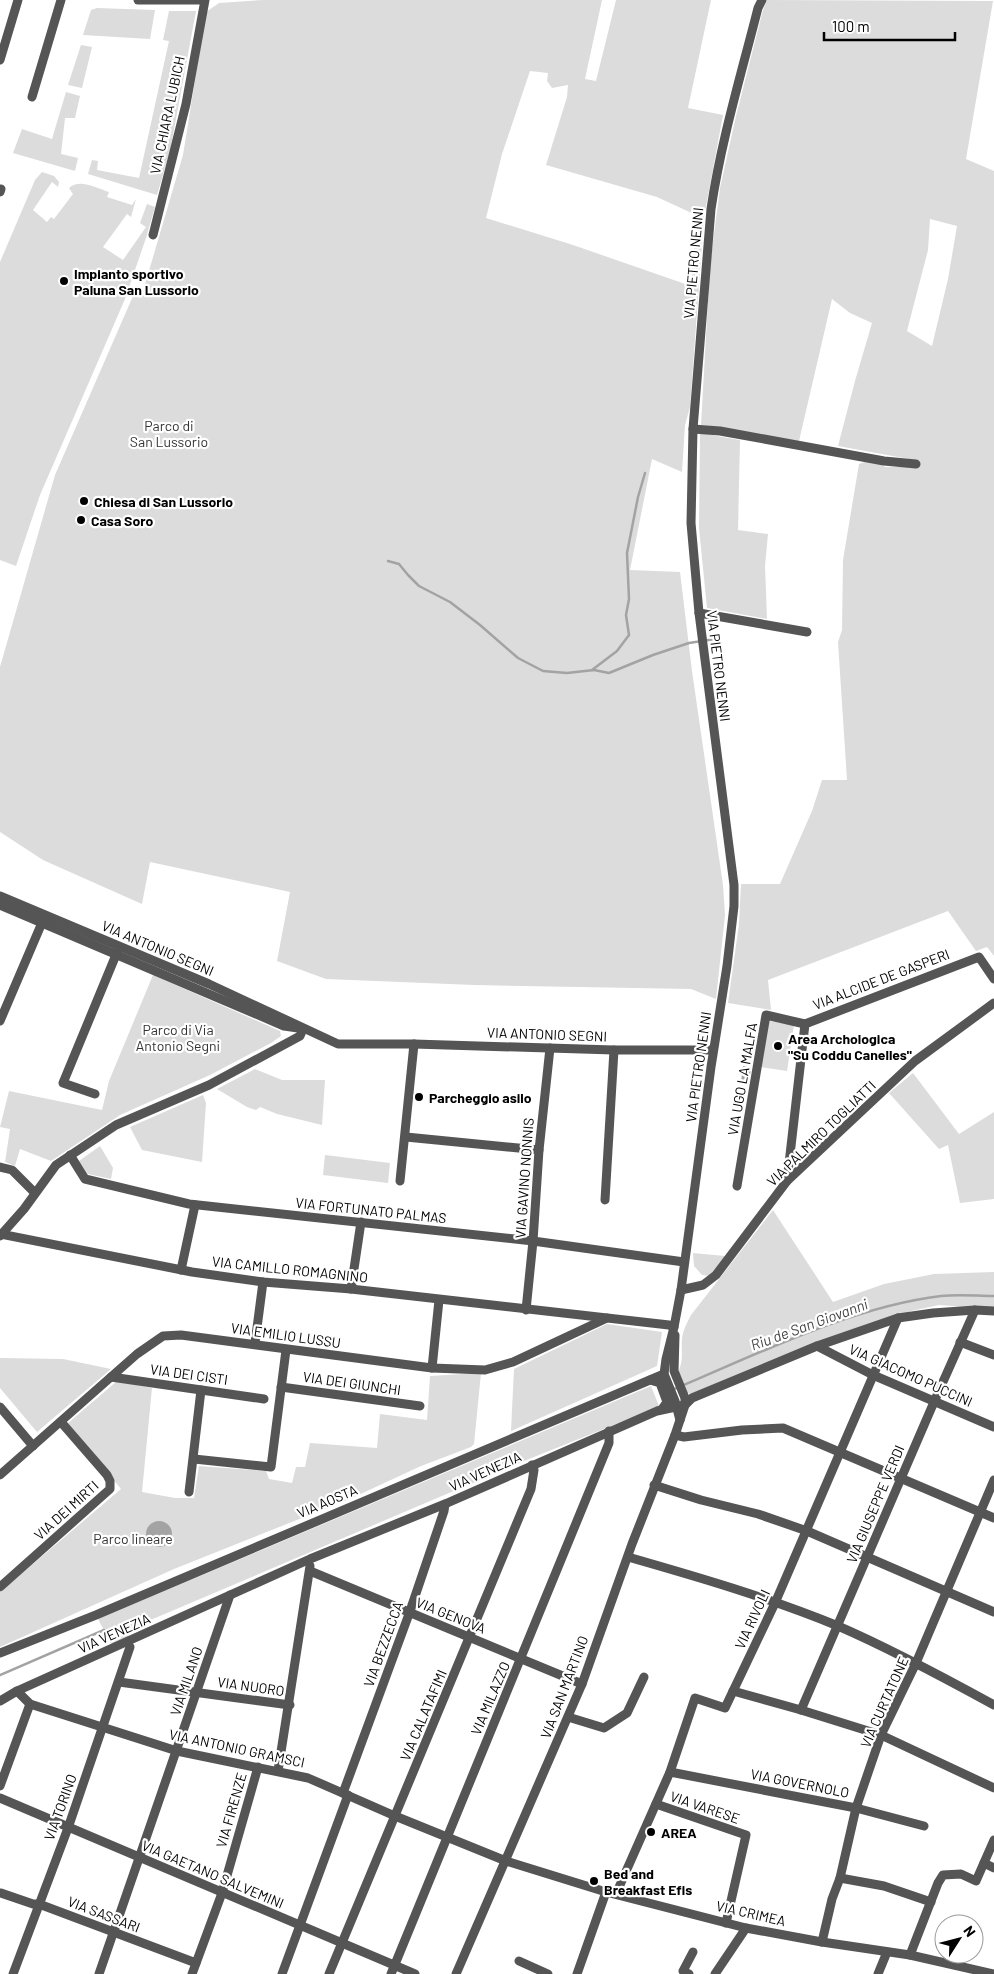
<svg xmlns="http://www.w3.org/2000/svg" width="994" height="1974" font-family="Barlow,sans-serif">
<rect width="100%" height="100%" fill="#fff"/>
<g fill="#dcdcdc" fill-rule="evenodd">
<path d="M263,0H602L585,79L596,81L616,0H711L688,108L723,115L704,217L690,407L685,425L682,472L652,459L630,570L680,572L692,671L723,885L725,915L716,999L691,989L474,985L326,979L277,961L290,892L150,862L142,904L43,860L0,832V667L55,475L133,296L141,298L183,155L206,12L219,3ZM530,71L548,73L547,81L552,88L568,85L567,97L546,165L657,197L696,215L691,286L573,245L486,218L502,154Z"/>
<path d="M767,0L993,1L966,159L994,171V956L987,947L976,951L948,911L768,980L771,1010L728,1003L739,924L741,884H780L812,811L822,780H847L838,642L842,630L843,560L859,464L865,462L880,463L885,467H915L909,459L838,446L855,381L872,323L850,313L832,299L799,441L701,425L710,265L720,188L736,116L763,10ZM930,219L957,226L948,279L932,346L907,331L928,250Z"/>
<path d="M97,8L155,10L150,39L83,35L91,10Z"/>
<path d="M169,11H196L170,151L157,195L88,174L92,160L98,161L97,170L139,178L169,41L163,40Z"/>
<path d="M81,45L92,47L82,88L68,85Z"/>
<path d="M66,92L80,96L75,118H65L61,154L78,158L75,171L13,153L22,129L52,139Z"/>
<path d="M42,172L54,176L59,182L58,187L52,182L33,210L47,222L51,217L54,219L73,194L69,188C79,178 97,188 109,192L107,197L132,205L136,199L131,217L127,214L103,247L123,260L146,227L140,223L147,204L155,207L146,238L125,299L40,495L16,566L0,560V262L35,180Z"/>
<path d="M700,433L740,440L738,530L768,534L765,566L767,619L707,608L699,528Z"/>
<path d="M153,975L280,1031L281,1036L271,1043L210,1075L120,1115L51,1161L20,1149L15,1166L5,1162L10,1129L0,1127L9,1091L102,1110L109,1081Z"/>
<path d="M769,1021L794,1025L787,1071L761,1067Z"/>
<path d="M255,1069L282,1080H325L322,1125L277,1114L260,1107L256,1110L247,1107L217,1089Z"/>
<path d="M913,1073L959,1134L994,1112V1199L960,1203L948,1145L939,1149L889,1093Z"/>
<path d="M203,1095L206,1103L202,1162L142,1150L130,1127Z"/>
<path d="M100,1146L113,1168L111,1179L88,1174L79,1161Z"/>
<path d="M325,1155L390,1163L388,1183L323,1175Z"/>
<path d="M773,1210L833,1302L884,1284L934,1274L994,1272V1309L939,1305L911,1311L691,1394L687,1393L678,1372C684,1360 681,1351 682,1339C683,1330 687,1323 691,1315Z"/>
<path d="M693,1253L725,1256L715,1272L710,1276L702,1275L694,1266Z"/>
<path d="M607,1324L662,1332L657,1366L511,1431L514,1369Z"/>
<path d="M0,1358L63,1359L111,1369L37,1432L0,1388Z"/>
<path d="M481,1373L474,1444L471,1447L421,1466L352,1498L174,1569L0,1647V1592L121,1489L67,1424L117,1381L152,1388L142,1492L175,1498H194L199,1466L266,1471L269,1479L292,1483L296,1467H305L310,1443L377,1448L380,1414L427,1420L430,1376Z"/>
<path d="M651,1386L659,1406L656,1408L529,1459L127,1630L129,1637L112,1646L98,1619Z"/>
</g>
<g fill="#a3a3a3">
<path d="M743,1066L751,1068L749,1083L741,1082Z"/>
<circle cx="159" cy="1534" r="13"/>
</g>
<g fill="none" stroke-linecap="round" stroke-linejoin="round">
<g stroke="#a3a3a3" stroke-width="2.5">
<path d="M388,561L399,564L408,575L419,586L450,602L480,625L518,658L543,671L567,673L594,670L609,673L653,655L689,643L715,639"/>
<path d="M592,670L617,651L629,635L626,615L629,599L627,553L638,497L645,473"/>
<path d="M672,1390C756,1355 850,1307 941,1296C958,1294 977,1296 994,1296"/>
<path d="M0,1675L104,1630"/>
</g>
<g stroke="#555" stroke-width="9">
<path d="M138,0H204"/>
<path d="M0,60L18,0"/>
<path d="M32,97L61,0"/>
<path d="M0,192L1,189"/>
<path d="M153,235L186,104L205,0"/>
<path d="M693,429L720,431L884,461L916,464"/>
<path d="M699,613L807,632"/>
<path d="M0,896L209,984L338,1044H414L614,1050H713"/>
<path d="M0,905L284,1026L298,1028"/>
<path d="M0,1021L44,918"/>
<path d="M95,1094L63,1083L118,950"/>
<path d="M406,1137L539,1150"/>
<path d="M70,1155L85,1179L189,1204L533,1241L684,1262"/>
<path d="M0,1167L12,1170L35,1193"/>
<path d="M400,1181L414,1044"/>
<path d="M787,1181L805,1024L979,957L994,979"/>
<path d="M737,1186L766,1015L805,1024"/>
<path d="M605,1200L614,1050"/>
<path d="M0,1234L192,1272L263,1282L351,1289L669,1325L674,1327"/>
<path d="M0,1236L24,1209L56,1165L116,1125L209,1085L300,1036L303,1029"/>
<path d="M181,1270L195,1205"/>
<path d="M351,1289L361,1222"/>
<path d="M681,1290L703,1285L716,1275L787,1181L915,1061L994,1003"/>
<path d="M526,1310L533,1241L539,1150L550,1048"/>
<path d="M960,1342L994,1355"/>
<path d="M255,1343L263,1282"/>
<path d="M817,1346L873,1375L994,1427"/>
<path d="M432,1368L439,1300"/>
<path d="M111,1377L264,1399"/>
<path d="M650,1380L660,1383L667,1402L662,1409"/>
<path d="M281,1387L420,1406"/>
<path d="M0,1407L33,1446"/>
<path d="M680,1420L675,1401L664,1374L666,1359L674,1327L681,1290L711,1067L727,966L734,906V885L699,613L691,523L693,429L711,209C721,141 741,75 758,8L762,0"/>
<path d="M675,1435L684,1437L742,1430L783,1428L994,1518"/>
<path d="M194,1459L271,1467L286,1350"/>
<path d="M0,1475L137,1354L163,1336L181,1335L432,1368L485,1370L513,1362L607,1318"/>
<path d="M654,1485L701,1500L758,1514L807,1531L994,1612"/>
<path d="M189,1492L201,1390"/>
<path d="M628,1557C698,1577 770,1598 838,1626C891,1649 943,1677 994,1705"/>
<path d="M310,1571L582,1684"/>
<path d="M0,1587L110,1489V1481L107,1475L61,1422"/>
<path d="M0,1653L96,1615L664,1374"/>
<path d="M119,1682L290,1705"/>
<path d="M17,1691L30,1704L177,1751L308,1778L395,1816L506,1861L606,1892L746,1928L822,1942L910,1955L993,1974"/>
<path d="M733,1691L801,1710L881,1735L994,1788"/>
<path d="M0,1701L17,1691L310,1559L445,1504L657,1411L685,1405L692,1398L817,1346L898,1318L933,1313L975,1310L994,1311"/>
<path d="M801,1710L934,1402L975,1310"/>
<path d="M568,1717L604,1728L627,1713L644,1677"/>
<path d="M278,1771L310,1566"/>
<path d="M670,1772L856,1808L924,1826"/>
<path d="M0,1786L30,1704"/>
<path d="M343,1793L409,1614L444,1511L445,1504"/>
<path d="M0,1798L415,1974"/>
<path d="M656,1804L746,1835L726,1923"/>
<path d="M984,1863L994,1868"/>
<path d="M840,1878L884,1886L931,1902"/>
<path d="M1,1893L33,1904H39L196,1963"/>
<path d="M616,1894L670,1772L695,1698L725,1708L775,1603L898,1318"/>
<path d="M822,1942L832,1899L840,1878L856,1808L881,1735L916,1663L994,1480"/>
<path d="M910,1955L938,1883L943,1875L961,1874L976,1881L994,1840"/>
<path d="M519,1961L548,1974"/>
<path d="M13,1974L68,1828L130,1647"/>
<path d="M99,1974L230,1595"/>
<path d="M192,1974L222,1893L258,1767"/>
<path d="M282,1974L348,1795"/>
<path d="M329,1974L531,1489L534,1470L532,1465"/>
<path d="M391,1974L609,1443V1431"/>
<path d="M456,1974L582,1684L632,1544L675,1435L685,1405V1398L674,1371L675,1335"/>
<path d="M577,1974L606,1892"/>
<path d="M689,1974L683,1971L693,1952"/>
<path d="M715,1974L746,1928"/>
<path d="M878,1974L887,1952"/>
</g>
</g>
<g fill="#000" stroke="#fff" stroke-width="2">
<circle cx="64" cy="281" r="5"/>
<circle cx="84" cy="501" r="5"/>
<circle cx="81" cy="520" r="5"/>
<circle cx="778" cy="1046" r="5"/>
<circle cx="419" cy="1097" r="5"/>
<circle cx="651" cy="1832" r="5"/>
<circle cx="594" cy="1881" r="5"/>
</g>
<g text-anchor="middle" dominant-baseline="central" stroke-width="4.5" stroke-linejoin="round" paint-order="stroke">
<g font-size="14" fill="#000" stroke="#fff">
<text transform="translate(167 115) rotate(-78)">VIA CHIARA LUBICH</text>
<text transform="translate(693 263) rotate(-85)">VIA PIETRO NENNI</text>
<text transform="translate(719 666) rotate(83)">VIA PIETRO NENNI</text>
<text transform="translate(158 948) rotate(23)">VIA ANTONIO SEGNI</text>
<text transform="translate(881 979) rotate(-21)">VIA ALCIDE DE GASPERI</text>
<text transform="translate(547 1034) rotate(2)">VIA ANTONIO SEGNI</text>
<text transform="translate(698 1067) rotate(-82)">VIA PIETRO NENNI</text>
<text transform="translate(742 1079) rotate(-80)">VIA UGO LA MALFA</text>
<text transform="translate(821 1133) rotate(-44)">VIA PALMIRO TOGLIATTI</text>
<text transform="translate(524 1178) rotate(-86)">VIA GAVINO NONNIS</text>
<text transform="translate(371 1210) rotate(6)">VIA FORTUNATO PALMAS</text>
<text transform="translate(290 1269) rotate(6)">VIA CAMILLO ROMAGNINO</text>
<text transform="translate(286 1335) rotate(8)">VIA EMILIO LUSSU</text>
<text transform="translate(189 1374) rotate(8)">VIA DEI CISTI</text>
<text transform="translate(911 1375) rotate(24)">VIA GIACOMO PUCCINI</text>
<text transform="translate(352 1383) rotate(8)">VIA DEI GIUNCHI</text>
<text transform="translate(485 1471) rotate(-24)">VIA VENEZIA</text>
<text transform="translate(327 1501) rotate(-23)">VIA AOSTA</text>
<text transform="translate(875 1504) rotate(-67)">VIA GIUSEPPE VERDI</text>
<text transform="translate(66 1510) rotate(-42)">VIA DEI MIRTI</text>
<text transform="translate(451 1615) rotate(22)">VIA GENOVA</text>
<text transform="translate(752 1619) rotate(-65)">VIA RIVOLI</text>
<text transform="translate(114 1633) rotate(-24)">VIA VENEZIA</text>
<text transform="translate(383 1644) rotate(-70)">VIA BEZZECCA</text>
<text transform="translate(186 1681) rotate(-71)">VIA MILANO</text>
<text transform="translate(251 1686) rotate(8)">VIA NUORO</text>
<text transform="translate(564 1687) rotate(-69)">VIA SAN MARTINO</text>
<text transform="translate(490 1698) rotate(-67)">VIA MILAZZO</text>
<text transform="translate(884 1702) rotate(-66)">VIA CURTATONE</text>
<text transform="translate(423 1715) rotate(-67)">VIA CALATAFIMI</text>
<text transform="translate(237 1748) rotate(12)">VIA ANTONIO GRAMSCI</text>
<text transform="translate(800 1783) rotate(11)">VIA GOVERNOLO</text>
<text transform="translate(60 1807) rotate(-70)">VIA TORINO</text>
<text transform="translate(705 1807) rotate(19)">VIA VARESE</text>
<text transform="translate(231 1810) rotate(-74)">VIA FIRENZE</text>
<text transform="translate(213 1874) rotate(23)">VIA GAETANO SALVEMINI</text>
<text transform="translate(751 1913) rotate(13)">VIA CRIMEA</text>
<text transform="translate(104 1914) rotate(21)">VIA SASSARI</text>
</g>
<g font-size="14" font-weight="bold" fill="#000" stroke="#fff" text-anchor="start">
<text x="74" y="273">Impianto sportivo<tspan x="74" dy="16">Paluna San Lussorio</tspan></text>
<text x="94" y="501">Chiesa di San Lussorio</text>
<text x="91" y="520">Casa Soro</text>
<text x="788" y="1038">Area Archologica<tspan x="788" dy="16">"Su Coddu Canelles"</tspan></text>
<text x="429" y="1097">Parcheggio asilo</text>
<text x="661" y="1832">AREA</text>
<text x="604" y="1873">Bed and<tspan x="604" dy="16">Breakfast Efis</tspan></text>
</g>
<g font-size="14" fill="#333" stroke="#fff">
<text x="169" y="425">Parco di<tspan x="169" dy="16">San Lussorio</tspan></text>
<text x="178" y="1029">Parco di Via<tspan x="178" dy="16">Antonio Segni</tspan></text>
<text x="133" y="1538">Parco lineare</text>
</g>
<g font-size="15" font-style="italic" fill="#444" stroke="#fff">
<text transform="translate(809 1324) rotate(-20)">Riu de San Giovanni</text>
</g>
</g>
<g transform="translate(959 1939) rotate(54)"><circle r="24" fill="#ffffff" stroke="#999999"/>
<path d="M0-4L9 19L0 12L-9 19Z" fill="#000000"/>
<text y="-8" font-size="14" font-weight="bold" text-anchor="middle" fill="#000000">N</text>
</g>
<path d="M824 32v8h131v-8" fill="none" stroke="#000000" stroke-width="2.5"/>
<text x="832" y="32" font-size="15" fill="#000000" stroke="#ffffff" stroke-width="4" paint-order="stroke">100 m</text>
</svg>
